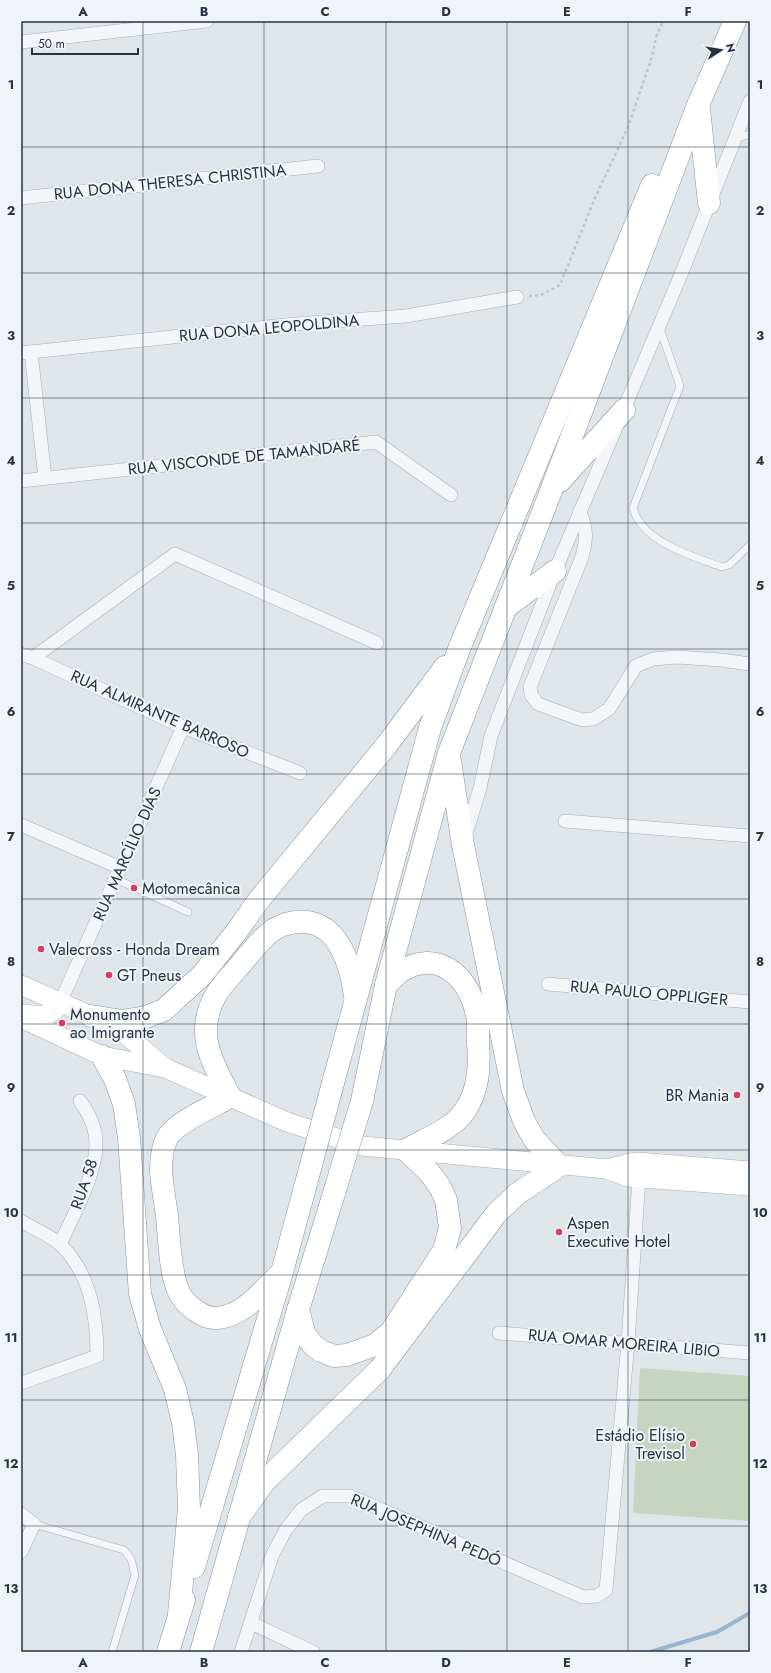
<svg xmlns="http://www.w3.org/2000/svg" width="771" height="1673" font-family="Jost,sans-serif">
<rect width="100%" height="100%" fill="#e0e5ea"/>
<path fill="#c7d5c0" d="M640,1368L750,1376V1521L633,1513Z"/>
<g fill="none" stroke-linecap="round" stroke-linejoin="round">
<path stroke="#98b5cd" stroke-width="4" d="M650,1652L717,1632L750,1613"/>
<g stroke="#a5acb5" stroke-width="8">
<g id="lane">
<path d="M735,139L750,134"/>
<path d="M659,326L680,386L633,508C642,542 692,556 722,567L729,565L750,545"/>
<path d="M116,879L188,912"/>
<path d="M34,1524L124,1550L131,1559L135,1575L112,1652"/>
</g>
</g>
<g stroke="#a5acb5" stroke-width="14">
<g id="street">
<path d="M21,42L207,21"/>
<path d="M21,198L318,166"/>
<path d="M31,352L45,478"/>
<path d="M21,353L295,324L406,316L517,297"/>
<path d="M21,481L376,442L451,495"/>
<path d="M580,511C587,530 587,538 582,557L530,687L531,695L538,704L582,720L593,719L609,709L636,666L653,659L677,657L721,660L750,664"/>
<path d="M21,654L33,658L183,727L300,773"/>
<path d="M33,658L175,554L377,643"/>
<path d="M565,821L750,836"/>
<path d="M21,825L121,868"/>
<path d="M465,837L480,788L491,736L555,571L680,277L750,101"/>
<path d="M548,984L750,1002"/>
<path d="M60,1003L183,727"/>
<path d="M21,1221C31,1227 53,1237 61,1245C91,1275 97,1316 97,1356L21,1383"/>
<path d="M60,1244C73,1216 96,1175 96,1144C96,1129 89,1113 80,1101"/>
<path d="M499,1333L750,1353"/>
<path d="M21,1514L34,1524L21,1552"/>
<path d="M251,1623L313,1652"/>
<path d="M241,1652L272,1556L285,1531L301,1510L323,1496H350L583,1597L597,1596L606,1590L628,1342L639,1178"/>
</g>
</g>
<g stroke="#a5acb5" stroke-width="20">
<g id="secondary">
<path d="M21,985L91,1016L124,1033L164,1067"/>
<path d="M21,1014C37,1015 52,1019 60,1003"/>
<path d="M21,1018L102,1056L165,1068L287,1122L362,1146L607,1169L628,1177L750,1186"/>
<path d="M607,1169L630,1163L638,1162L750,1171"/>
</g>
</g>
<g stroke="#8693a2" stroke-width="23">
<g id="highway">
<path d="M699,109L709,203"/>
<path d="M560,481L624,410"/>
<path d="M505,608L555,571"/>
<path d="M91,1016L122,1021L146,1017L164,1010L202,975L237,931L258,901L386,746L445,667"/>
<path d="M102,1056L115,1079L124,1104L129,1138L140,1294L150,1329L175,1389L183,1423L187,1455L189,1509L179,1614"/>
<path d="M333,1083L430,728L459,649L652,185"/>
<path d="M362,1101L386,985L449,753L551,491L698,105L735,21"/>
<path d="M282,1272C263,1290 244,1316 217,1318C203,1319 186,1305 180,1294C170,1277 169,1236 167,1216C165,1201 162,1186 161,1171C161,1160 162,1145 169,1135C179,1121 214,1106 230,1097C220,1076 205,1053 206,1029C207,999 223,984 241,964C253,950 266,931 283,925C333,908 350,958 355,996"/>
<path d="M298,1310L305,1335L314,1346L321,1351L334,1356L347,1355L375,1345L391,1332L444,1250L450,1228L446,1200L440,1187L429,1172L406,1150C425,1139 451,1130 464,1112C479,1091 480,1066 478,1042C478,1032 479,1021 476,1011C467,975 437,948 400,972C395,975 391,981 386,985"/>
<path d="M239,1517L264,1482L380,1369L496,1214L517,1194L559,1166L534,1139L524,1121L513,1091L463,845L450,761"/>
<path d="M194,1567L282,1272L307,1180"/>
<path d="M168,1652L184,1600"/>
<path d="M201,1652L298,1310L335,1190"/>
</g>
</g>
<path stroke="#bec3c9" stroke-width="2.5" stroke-dasharray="3 3" stroke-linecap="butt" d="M529,296L541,295L560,285L595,198L628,127L652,57L656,37L663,21"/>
<use href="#lane" stroke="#f3f5f8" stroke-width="7"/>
<use href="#street" stroke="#f3f5f8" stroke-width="13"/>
<use href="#secondary" stroke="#fff" stroke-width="19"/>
<use href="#highway" stroke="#fff" stroke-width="22"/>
<g stroke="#8693a2" stroke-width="23" stroke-linecap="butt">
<g id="highway-bridge">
<path d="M307,1180L333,1083"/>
<path d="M335,1190L362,1101"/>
</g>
</g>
<use href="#highway-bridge" stroke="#fff" stroke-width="22"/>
</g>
<path fill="none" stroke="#273343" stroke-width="1" stroke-opacity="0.55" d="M143,21V1652M264,21V1652M386,21V1652M507,21V1652M628,21V1652M21,147H750M21,273H750M21,398H750M21,523H750M21,649H750M21,774H750M21,899H750M21,1024H750M21,1150H750M21,1275H750M21,1400H750M21,1526H750"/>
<g fill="#d93b5d" stroke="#f0f3f7" stroke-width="1.5">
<circle cx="134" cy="888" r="4"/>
<circle cx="41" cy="949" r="4"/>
<circle cx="109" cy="975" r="4"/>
<circle cx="62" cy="1023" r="4"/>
<circle cx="737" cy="1095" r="4"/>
<circle cx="559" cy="1232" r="4"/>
<circle cx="693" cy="1444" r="4"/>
</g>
<g text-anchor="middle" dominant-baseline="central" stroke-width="4" stroke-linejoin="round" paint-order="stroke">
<g font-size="16" fill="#273343" stroke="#f0f3f7">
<text transform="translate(170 182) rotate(-6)">RUA DONA THERESA CHRISTINA</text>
<text transform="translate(269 328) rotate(-5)">RUA DONA LEOPOLDINA</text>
<text transform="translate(244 457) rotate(-6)">RUA VISCONDE DE TAMANDARÉ</text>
<text transform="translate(160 714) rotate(24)">RUA ALMIRANTE BARROSO</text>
<text transform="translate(127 854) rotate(-66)">RUA MARCÍLIO DIAS</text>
<text transform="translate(649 993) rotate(5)">RUA PAULO OPPLIGER</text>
<text transform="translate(84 1184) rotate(-71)">RUA 58</text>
<text transform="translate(624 1343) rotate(5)">RUA OMAR MOREIRA LIBIO</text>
<text transform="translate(426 1530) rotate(23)">RUA JOSEPHINA PEDÓ</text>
</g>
<g font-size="16" fill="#273343" stroke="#f0f3f7" text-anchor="start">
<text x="142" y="888">Motomecânica</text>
<text x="49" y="949">Valecross - Honda Dream</text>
<text x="117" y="975">GT Pneus</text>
<text x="70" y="1014">Monumento<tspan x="70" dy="18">ao Imigrante</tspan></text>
<text x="729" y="1095" text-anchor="end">BR Mania</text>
<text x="567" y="1223">Aspen<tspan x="567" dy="18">Executive Hotel</tspan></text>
<text x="685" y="1435" text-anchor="end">Estádio Elísio<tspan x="685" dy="18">Trevisol</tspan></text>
</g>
</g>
<rect width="771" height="1673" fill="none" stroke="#f0f3f7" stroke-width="44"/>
<g transform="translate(721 50) rotate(78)" stroke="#f0f3f7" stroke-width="3" paint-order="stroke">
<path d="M0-3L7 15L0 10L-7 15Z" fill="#273343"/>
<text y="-6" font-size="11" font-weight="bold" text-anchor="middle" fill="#273343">N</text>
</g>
<path d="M32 48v6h106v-6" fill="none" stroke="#273343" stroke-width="2"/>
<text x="38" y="48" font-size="12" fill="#273343" stroke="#f0f3f7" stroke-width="3" paint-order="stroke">50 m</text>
<rect x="22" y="22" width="727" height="1629" fill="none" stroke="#273343" stroke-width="1.5"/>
<g font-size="13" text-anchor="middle" font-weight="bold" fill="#273343">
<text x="83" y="16">A</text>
<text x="204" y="16">B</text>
<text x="325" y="16">C</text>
<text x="446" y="16">D</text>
<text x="567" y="16">E</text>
<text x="688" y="16">F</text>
<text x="11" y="89">1</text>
<text x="760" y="89">1</text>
<text x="11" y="215">2</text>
<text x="760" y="215">2</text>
<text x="11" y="340">3</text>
<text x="760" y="340">3</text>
<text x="11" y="465">4</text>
<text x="760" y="465">4</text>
<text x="11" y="590">5</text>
<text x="760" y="590">5</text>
<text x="11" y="716">6</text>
<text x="760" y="716">6</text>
<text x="11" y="841">7</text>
<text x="760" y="841">7</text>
<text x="11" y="966">8</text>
<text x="760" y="966">8</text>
<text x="11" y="1092">9</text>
<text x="760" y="1092">9</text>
<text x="11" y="1217">10</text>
<text x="760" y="1217">10</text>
<text x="11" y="1342">11</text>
<text x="760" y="1342">11</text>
<text x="11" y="1468">12</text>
<text x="760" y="1468">12</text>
<text x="11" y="1593">13</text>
<text x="760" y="1593">13</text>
<text x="83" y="1667">A</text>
<text x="204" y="1667">B</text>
<text x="325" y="1667">C</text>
<text x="446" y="1667">D</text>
<text x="567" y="1667">E</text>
<text x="688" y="1667">F</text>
</g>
</svg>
